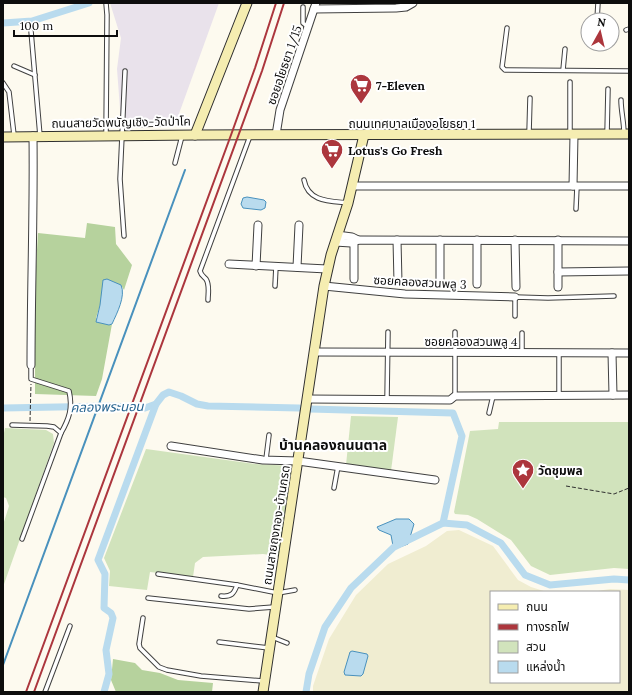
<svg xmlns="http://www.w3.org/2000/svg" width="632" height="695" font-family="Lora,'Noto Sans Thai',serif">
<rect width="100%" height="100%" fill="#fdfaef"/>
<path fill="#e9e2eb" d="M110,3H219L176,122H121L117,69L121,38Z"/>
<path fill="#f0edd1" d="M459,530L493,546L518,580L531,587L547,592H491V682H619V592H591L610,589L629,590V692H313V686L329,639L356,595L388,564L426,546L447,531Z"/>
<g fill="#d1e3bc">
<path d="M351,416L398,417L391,471L346,465Z"/>
<path d="M499,422H629V569L614,568L550,575L531,566L511,540L477,519L468,515L455,514L454,512L470,431L498,429Z"/>
<path d="M5,428L46,430L53,434L54,443L3,587V525L9,506L6,498L3,497V438Z"/>
<path d="M146,449L255,464L293,466L279,556L263,554L203,557L195,563L193,577L150,572L147,590L109,586L110,571L104,558Z"/>
</g>
<g fill="#b6d29d">
<path d="M87,223L115,227L116,244L132,265L124,290L121,285L100,305L96,318L109,325L112,324L102,379L96,396L35,394V284L38,233L85,238Z"/>
<path d="M113,659L135,663L142,670L160,673L178,680L213,683L212,692H116L111,680Z"/>
</g>
<g fill="#b9dbee" stroke="#4991bd">
<path d="M247,197L264,200L266,202L265,208L261,210L243,208L241,204L243,198Z"/>
<path d="M107,279L121,285C126,296 117,313 112,324L109,325L96,322L100,305L103,280Z"/>
<path d="M396,519H409L414,524L408,544L397,548L393,546L391,535L379,530L377,527Z"/>
<path d="M352,651L367,654L368,656L363,674L361,676L345,675L344,672L350,652Z"/>
</g>
<g fill="none" stroke-linecap="round" stroke-linejoin="round">
<path stroke="#4991bd" stroke-width="2" d="M3,665L185,170"/>
<g stroke="#b9dbee" stroke-width="7">
<path d="M3,23L32,21L89,3"/>
<path d="M3,408L112,406L145,408L156,404L163,395L169,392L181,396L197,404L208,406L299,408"/>
<path d="M310,409L453,413L462,436L443,523"/>
<path d="M104,692L109,674L106,650L113,618L111,613L104,608L105,574L98,560L156,404"/>
<path d="M306,692L309,674L325,627L351,588L394,547L443,523L467,525L501,543L525,575L550,585L614,579L629,580"/>
</g>
<g stroke="#404040" stroke-width="5.5">
<g id="lane">
<path d="M106,3L107,15L106,135"/>
<path d="M303,7V23L308,27"/>
<path d="M597,20L598,3"/>
<path d="M507,28L502,67L505,70L629,71"/>
<path d="M626,30L629,29"/>
<path d="M31,31L40,136"/>
<path d="M14,66L35,75"/>
<path d="M563,70L565,49"/>
<path d="M570,82V133"/>
<path d="M3,83L9,92L14,135"/>
<path d="M621,100C621,111 624,122 624,134"/>
<path d="M122,125L163,124"/>
<path d="M529,133L530,98"/>
<path d="M607,134L608,89"/>
<path d="M175,163L182,136"/>
<path d="M304,180C308,202 330,201 348,203"/>
<path d="M576,209L577,186"/>
<path d="M124,236L120,179L125,71"/>
<path d="M275,286L276,266"/>
<path d="M208,300C208,293 210,285 206,279C203,276 201,275 200,271L250,136"/>
<path d="M515,316V297L548,298L614,296"/>
<path d="M455,332V396"/>
<path d="M522,333V352"/>
<path d="M31,365V379L69,391C73,408 69,419 61,433"/>
<path d="M559,395V353"/>
<path d="M387,399L388,332"/>
<path d="M489,413L493,396"/>
<path d="M12,425L47,426L54,427L61,433L22,539"/>
<path d="M266,459L269,435"/>
<path d="M334,488L338,466"/>
<path d="M158,574L237,585L278,593L295,590"/>
<path d="M221,596C231,597 234,594 237,585"/>
<path d="M148,598L249,609L274,607"/>
<path d="M143,618L139,644L140,648L159,667L167,670L201,676L263,681"/>
<path d="M272,637L287,643"/>
<path d="M219,642L269,648"/>
<path d="M45,692L70,626"/>
</g>
</g>
<g stroke="#404040" stroke-width="9">
<g id="street">
<path d="M314,9L396,8L406,7L413,3"/>
<path d="M276,135L280,110L316,3"/>
<path d="M352,186H629"/>
<path d="M573,186L574,135"/>
<path d="M337,235L352,237L358,240"/>
<path d="M397,240L398,282"/>
<path d="M440,240V283"/>
<path d="M477,240V284"/>
<path d="M515,240L516,287"/>
<path d="M335,242L351,243L358,240L629,241"/>
<path d="M229,264L327,269"/>
<path d="M256,266L258,225"/>
<path d="M297,267L299,225"/>
<path d="M558,272L629,271"/>
<path d="M354,279V242"/>
<path d="M324,286L405,294L515,297"/>
<path d="M558,287V240"/>
<path d="M314,352L629,353"/>
<path d="M612,353L613,395"/>
<path d="M31,365C31,289 34,212 33,136"/>
<path d="M307,399L450,400L455,396L629,395"/>
<path d="M171,446L263,460L298,461L435,480"/>
</g>
</g>
<g stroke="#2f2f2f" stroke-width="11">
<g id="secondary">
<path d="M195,135L247,3"/>
<path d="M3,137L195,135L629,134"/>
<path d="M263,692L324,286L331,255L348,203L364,135"/>
</g>
</g>
<g stroke="#2f2f2f" stroke-width="1" stroke-dasharray="4 2" stroke-linecap="butt">
<path d="M30,421L31,384"/>
<path d="M566,486L614,494L629,488"/>
</g>
<use href="#lane" stroke="#fff" stroke-width="3.5"/>
<use href="#street" stroke="#fff" stroke-width="7"/>
<use href="#secondary" stroke="#f5edb1" stroke-width="9"/>
<g stroke="#ac363d" stroke-width="2">
<path d="M26,692L231,135L255,68L276,3"/>
<path d="M34,692L262,71L284,3"/>
</g>
</g>
<defs>
<g id="supermarket-pin" transform="scale(1.15)"><path d="M0 17L-7.5 6A9.5 9.5 0 1 1 7.5 6Z" fill="#ac363d" stroke="#fff"/><path d="M-6-5.5h2.5l.6 2H6L4.5 2H-2.5L-4.4-4H-6ZM-1.5 3.2a1.3 1.3 0 1 0 .1 0ZM3 3.2a1.3 1.3 0 1 0 .1 0Z" fill="#fff"/></g>
<g id="sight-pin" transform="scale(1.15)"><path d="M0 17L-7.5 6A9.5 9.5 0 1 1 7.5 6Z" fill="#ac363d" stroke="#fff"/><path d="M0-6L1.8-2.2L6-1.7L2.9 1.2L3.7 5.4L0 3.3L-3.7 5.4L-2.9 1.2L-6-1.7L-1.8-2.2Z" fill="#fff"/></g>
</defs>
<g fill-rule="evenodd">
<use href="#supermarket-pin" x="361" y="85"/>
<use href="#supermarket-pin" x="332" y="150"/>
<use href="#sight-pin" x="523" y="470"/>
</g>
<g text-anchor="middle" dominant-baseline="central" stroke-width="4" stroke-linejoin="round" paint-order="stroke">
<g font-size="12" fill="#0d0d0d" stroke="#fff">
<text transform="translate(284 65) rotate(-71)">ซอยอโยธยา 1/15</text>
<text transform="translate(121 122) rotate(-1)">ถนนสายวัดพนัญเชิง-วัดป่าโค</text>
<text x="412" y="123">ถนนเทศบาลเมืองอโยธยา 1</text>
<text transform="translate(420 282) rotate(3)">ซอยคลองสวนพลู 3</text>
<text x="471" y="341">ซอยคลองสวนพลู 4</text>
<text transform="translate(276 525) rotate(-81)">ถนนสายถุงทอง-บ้านกรด</text>
</g>
<g font-size="12" font-weight="bold" fill="#0d0d0d" stroke="#fff" text-anchor="start">
<text x="376" y="85">7-Eleven</text>
<text x="348" y="150">Lotus's Go Fresh</text>
<text x="538" y="470">วัดชุมพล</text>
</g>
<g font-size="13" font-style="italic" fill="#25638f" stroke="#fff">
<text transform="translate(107 407) rotate(-1)">คลองพระนอน</text>
</g>
<g font-size="14" font-weight="bold" fill="#0d0d0d" stroke="#fff">
<text x="333" y="445">บ้านคลองถนนตาล</text>
</g>
</g>
<rect width="632" height="695" fill="none" stroke="#0d0d0d" stroke-width="8"/>
<rect x="490" y="591" width="130" height="92" fill="#ffffff" stroke="#9e9e9e"/>
<rect x="498" y="604" width="20" height="6" fill="#f5edb1" stroke="#9e9e9e"/>
<text x="526" y="611" font-size="12" fill="#0d0d0d">ถนน</text>
<rect x="498" y="624" width="20" height="6" fill="#ac363d" stroke="#9e9e9e"/>
<text x="526" y="631" font-size="12" fill="#0d0d0d">ทางรถไฟ</text>
<rect x="498" y="641" width="20" height="12" fill="#d1e3bc" stroke="#9e9e9e"/>
<text x="526" y="651" font-size="12" fill="#0d0d0d">สวน</text>
<rect x="498" y="661" width="20" height="12" fill="#b9dbee" stroke="#9e9e9e"/>
<text x="526" y="671" font-size="12" fill="#0d0d0d">แหล่งน้ำ</text>
<g transform="translate(600 32) rotate(8)"><circle r="19" fill="#ffffff" stroke="#9e9e9e"/>
<path d="M0-3L7 15L0 10L-7 15Z" fill="#ac363d"/>
<text y="-6" font-size="11" font-weight="bold" text-anchor="middle" fill="#0d0d0d">N</text>
</g>
<path d="M14 30v6h103v-6" fill="none" stroke="#0d0d0d" stroke-width="2"/>
<text x="20" y="30" font-size="12" fill="#0d0d0d" stroke="#ffffff" stroke-width="3" paint-order="stroke">100 m</text>
</svg>
